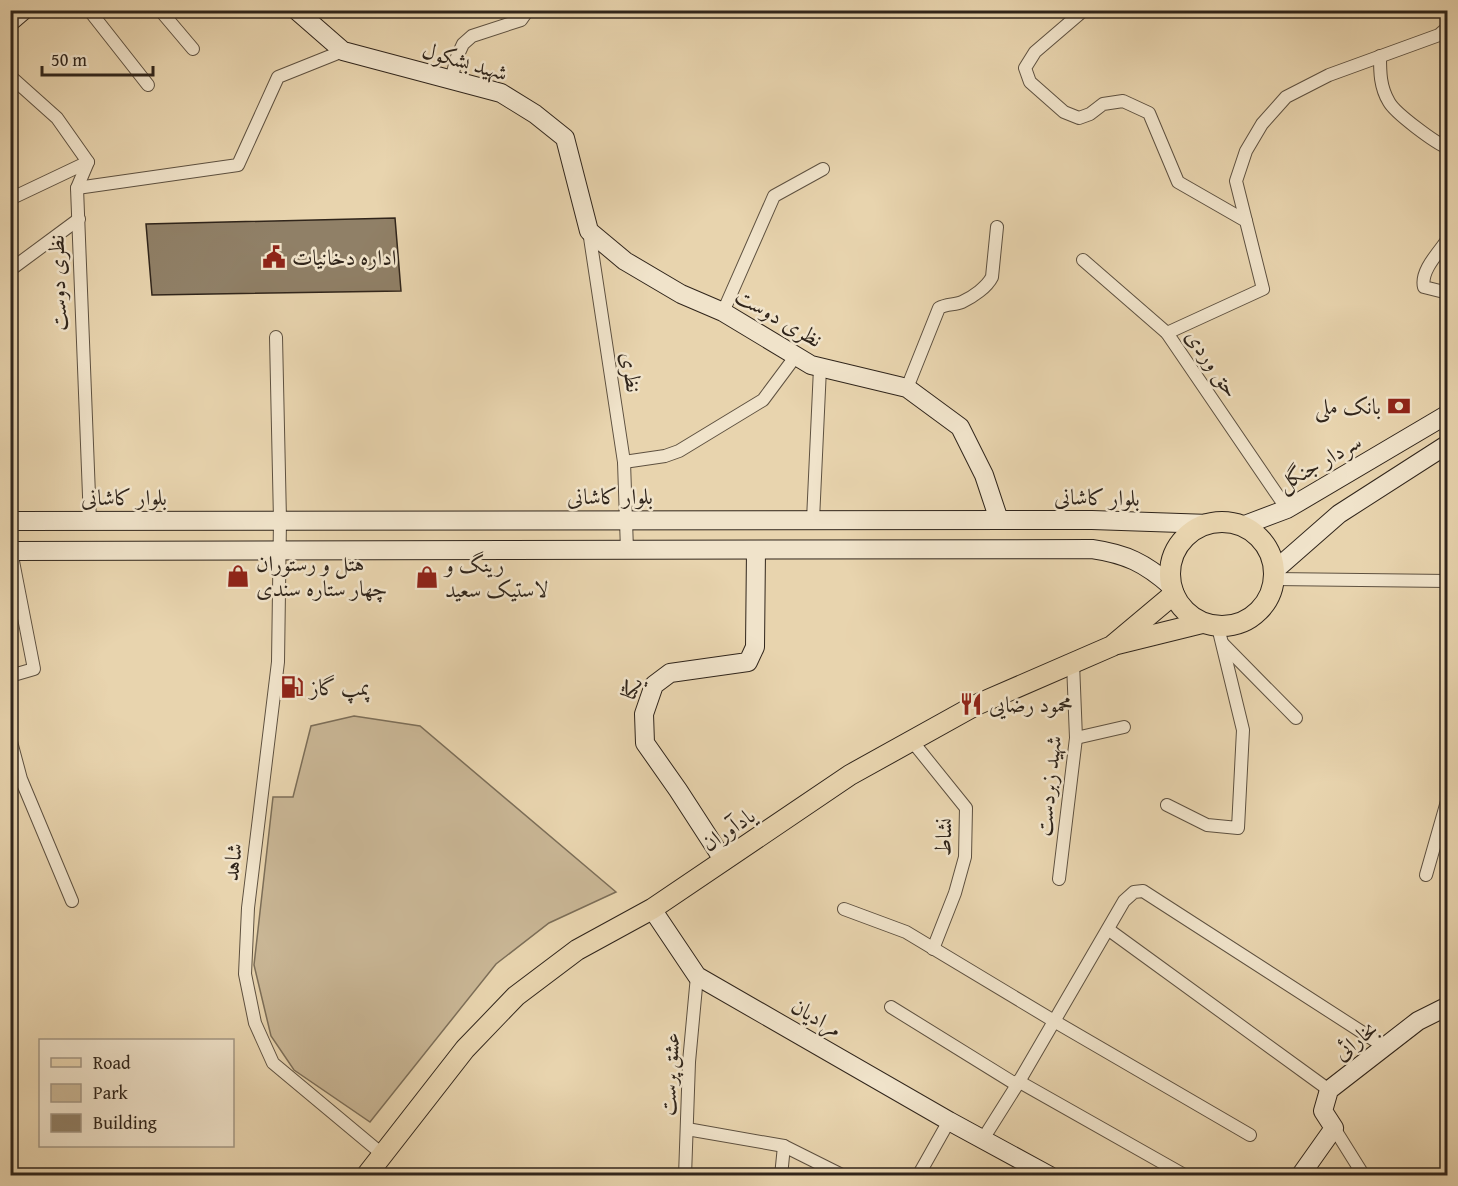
<svg xmlns="http://www.w3.org/2000/svg" width="1458" height="1186" font-family="'Gentium Book Plus',Amiri,serif">
<rect width="100%" height="100%" fill="#e8d4ae"/>
<filter id="stains"><feTurbulence type="fractalNoise" baseFrequency=".00333" numOctaves="4"/><feColorMatrix values="0 0 0 0 .2 0 0 0 0 .09 0 0 0 0 .02 0 0 0 .5 -.17"/></filter>
<radialGradient id="worn" r=".72"><stop offset=".6" stop-color="#630" stop-opacity="0"/><stop offset="1" stop-color="#630" stop-opacity=".3"/></radialGradient>
<path fill="#c9b695" stroke="#7c6e58" stroke-width="1.5" d="M354,716L420,726L616,892L549,923L496,964L370,1122L294,1070L271,1036L254,965L273,797H293L311,726Z"/>
<path fill="#908067" stroke="#30251b" stroke-width="1.5" d="M395,218L401,291L152,295L146,224Z"/>
<g fill="none" stroke-linecap="round" stroke-linejoin="round">
<g stroke="#5e5140" stroke-width="14">
<g id="street">
<path d="M89,10L148,85"/>
<path d="M160,10L193,49"/>
<path d="M1084,10L1035,52L1025,68L1030,82L1064,112L1079,118L1090,114L1103,104L1123,101L1149,113L1178,182L1246,221L1263,289L1167,333"/>
<path d="M1380,56C1380,72 1380,87 1389,102C1395,113 1435,143 1448,148"/>
<path d="M10,76L57,118L88,162L77,188L90,521"/>
<path d="M451,80L457,57L463,44L472,36L521,20L528,10"/>
<path d="M77,188L238,165L278,77L343,51"/>
<path d="M10,199L88,162"/>
<path d="M1246,221L1236,181L1246,151L1262,124L1286,97L1329,75L1439,35L1448,27"/>
<path d="M589,231L624,462L627,550"/>
<path d="M1448,239C1439,252 1420,271 1424,287L1448,293"/>
<path d="M1083,260L1167,333L1287,509"/>
<path d="M10,270L79,219"/>
<path d="M723,312L774,196L823,169"/>
<path d="M276,337L280,520L278,662L248,908L245,974L255,1023L273,1063L382,1154"/>
<path d="M907,388L939,308C946,304 955,305 962,302C973,297 987,287 992,277L997,227"/>
<path d="M624,462L665,456L679,451L763,400L795,357"/>
<path d="M813,520L820,368"/>
<path d="M1274,579L1448,581"/>
<path d="M1223,644L1296,718"/>
<path d="M10,676L34,669L11,551"/>
<path d="M10,738L21,779L72,901"/>
<path d="M1076,738L1124,727"/>
<path d="M912,741L966,808L965,857L955,893L933,949"/>
<path d="M1167,805L1207,825L1238,828L1243,730L1218,627"/>
<path d="M1426,875L1448,798"/>
<path d="M1059,879L1076,738L1073,663"/>
<path d="M844,909L906,932L1054,1021L1250,1135"/>
<path d="M1109,930L1329,1090"/>
<path d="M891,1007L1017,1085"/>
<path d="M1018,1081L1186,1176"/>
<path d="M1334,1128L1364,1176"/>
<path d="M687,1129L784,1146L844,1176"/>
<path d="M983,1139L1017,1085L1124,901L1134,892L1143,891L1385,1047"/>
<path d="M685,1176L689,1062L697,976"/>
<path d="M781,1176L784,1146"/>
<path d="M918,1176L949,1121"/>
</g>
</g>
<g stroke="#30251b" stroke-width="20">
<g id="secondary">
<path d="M296,10L343,51L501,93L535,114L565,138L589,231L625,261L681,294L723,312L811,365L907,388L960,427L984,475L999,520"/>
<path d="M10,22L24,10"/>
<path d="M10,521L1092,520L1210,524"/>
<path d="M1242,526L1287,509L1448,414"/>
<path d="M10,551L1092,549C1126,554 1145,563 1171,586"/>
<path d="M1274,571L1339,514L1448,444"/>
<path d="M724,861L678,790L645,743L644,714L654,685L670,673L748,662L755,647L756,550"/>
<path d="M652,909L697,976L949,1121L1050,1176"/>
<path d="M1300,1176L1334,1128L1323,1111L1329,1090L1418,1021L1448,1006"/>
</g>
</g>
<g stroke="#30251b" stroke-width="22">
<g id="primary">
<circle cx="1222" cy="574" r="52"/>
<path d="M1117,644L1202,623"/>
<path d="M366,1176L465,1049L516,996L577,950L652,909L850,775L976,705L1112,646L1174,594"/>
</g>
</g>
<use href="#street" stroke="#f0e3ca" stroke-width="12"/>
<use href="#secondary" stroke="#f0e3ca" stroke-width="18"/>
<use href="#primary" stroke="#e8d4ae" stroke-width="20"/>
</g>
<defs>
<g id="civic-bare" transform="scale(1.8)"><path d="M-.6-6.5H3V-4.5H.6V-3L4-1V1h2V6H-6V1h2V-1L-.6-3ZM-1.2 2.5V6h2.4V2.5Z" fill="#8f2418" stroke="#f0e3ca" stroke-width="2.5" paint-order="stroke"/></g>
<g id="bank-bare" transform="scale(1.8)"><path d="M-6-4H6V4H-6ZM0-2.3a2.3 2.3 0 1 0 0 4.6a2.3 2.3 0 1 0 0-4.6Z" fill="#8f2418" stroke="#f0e3ca" stroke-width="2.5" paint-order="stroke"/></g>
<g id="shop-bare" transform="scale(1.8)"><path d="M-5-2.5h2.3a2.7 3.5 0 0 1 5.4 0H5L5.5 6h-11ZM-1.5-2.5h3a1.5 2.3 0 0 0-3 0Z" fill="#8f2418" stroke="#f0e3ca" stroke-width="2.5" paint-order="stroke"/></g>
<g id="fuel-bare" transform="scale(1.8)"><path d="M-5.5-6h7V0h2V4h1.3V-2.5L3-4.5l.8-.8L6-3V5H2.5V1h-1V6h-7ZM-4.2-4.7v3.2H.2V-4.7Z" fill="#8f2418" stroke="#f0e3ca" stroke-width="2.5" paint-order="stroke"/></g>
<g id="restaurant-bare" transform="scale(1.8)"><path d="M-5-6h1v4h1v-4h1v4h1v-4h1v5L-1.5 .5V6h-2V.5L-5-1ZM5-6V6H3V1.5H1.5Q1.5-4 5-6Z" fill="#8f2418" stroke="#f0e3ca" stroke-width="2.5" paint-order="stroke"/></g>
</defs>
<g fill-rule="evenodd">
<use href="#civic-bare" x="274" y="257"/>
<use href="#bank-bare" x="1399" y="406"/>
<use href="#shop-bare" x="238" y="576"/>
<use href="#shop-bare" x="427" y="577"/>
<use href="#fuel-bare" x="292" y="687"/>
<use href="#restaurant-bare" x="971" y="704"/>
</g>
<g text-anchor="middle" dominant-baseline="central" stroke-width="5" stroke-linejoin="round" paint-order="stroke">
<g font-size="22" fill="#30251b" stroke="#f0e3ca">
<text transform="translate(465 61) rotate(16)">شهید بشکول</text>
<text transform="translate(57 283) rotate(-92)">نظری دوست</text>
<text transform="translate(779 317) rotate(30)">نظری دوست</text>
<text transform="translate(1213 363) rotate(56)">حق وردی</text>
<text transform="translate(632 372) rotate(81)">نظری</text>
<text transform="translate(1319 462) rotate(-30)">سردار جنگل</text>
<text x="610" y="496">بلوار کاشانی</text>
<text x="124" y="497">بلوار کاشانی</text>
<text transform="translate(1097 497) rotate(1)">بلوار کاشانی</text>
<text transform="translate(631 688) rotate(-65)">یکتا</text>
<text transform="translate(1048 786) rotate(-84)">شهید زبردست</text>
<text transform="translate(728 829) rotate(-34)">یادآوران</text>
<text transform="translate(943 837) rotate(-86)">نشاط</text>
<text transform="translate(232 862) rotate(-83)">شاهد</text>
<text transform="translate(817 1017) rotate(30)">مرادیان</text>
<text transform="translate(1355 1040) rotate(-38)">بخارائی</text>
<text transform="translate(669 1074) rotate(-87)">عشق پرست</text>
</g>
<g font-size="22" fill="#30251b" stroke="#f0e3ca" text-anchor="start">
<text x="292" y="257">اداره دخانیات</text>
<text x="1381" y="406" text-anchor="end">بانک ملی</text>
<text x="256" y="563">هتل و رستوران<tspan x="256" dy="25">چهار ستاره سندی</tspan></text>
<text x="445" y="564">رینگ و<tspan x="445" dy="25">لاستیک سعید</tspan></text>
<text x="310" y="687">پمپ گاز</text>
<text x="989" y="704">محمود رضایی</text>
</g>
</g>
<rect width="1458" height="1186" fill="none" stroke="#e8d4ae" stroke-width="36"/>
<rect x="12" y="12" width="1434" height="1162" fill="none" stroke="#30251b" stroke-width="3"/>
<rect x="18" y="18" width="1422" height="1150" fill="none" stroke="#30251b" stroke-width="1.5"/>
<rect x="39" y="1039" width="195" height="108" fill="#f0e3ca" stroke="#a39784" stroke-width="1.5"/>
<rect x="51" y="1058" width="30" height="9" fill="#e8d4ae" stroke="#a39784" stroke-width="1.5"/>
<text x="93" y="1069" font-size="18" fill="#30251b">Road</text>
<rect x="51" y="1084" width="30" height="18" fill="#c9b695" stroke="#a39784" stroke-width="1.5"/>
<text x="93" y="1099" font-size="18" fill="#30251b">Park</text>
<rect x="51" y="1114" width="30" height="18" fill="#908067" stroke="#a39784" stroke-width="1.5"/>
<text x="93" y="1129" font-size="18" fill="#30251b">Building</text>
<path d="M42 66v9h111v-9" fill="none" stroke="#30251b" stroke-width="3"/>
<text x="51" y="66" font-size="18" fill="#30251b" stroke="#f0e3ca" stroke-width="4.5" paint-order="stroke">50 m</text>
<rect width="100%" height="100%" filter="url(#stains)"/>
<rect width="100%" height="100%" fill="url(#worn)"/>
</svg>
